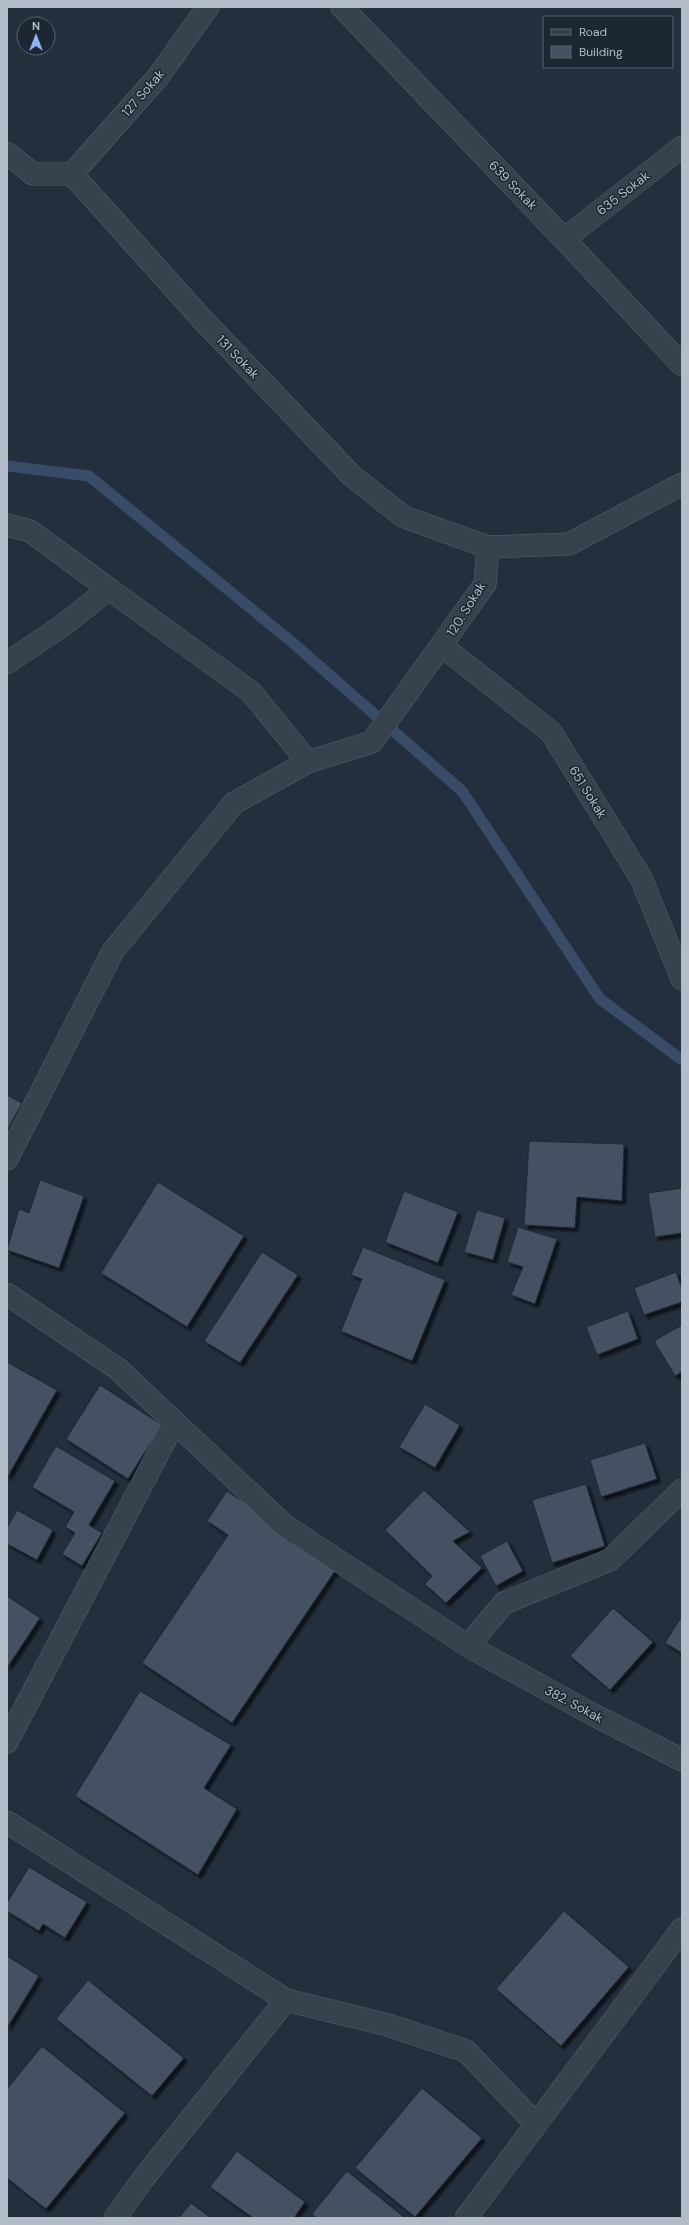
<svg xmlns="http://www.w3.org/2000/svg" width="689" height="2225" font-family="'DM Sans',sans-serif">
<defs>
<filter id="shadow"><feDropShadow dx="3.5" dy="3.5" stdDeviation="1" flood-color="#0009"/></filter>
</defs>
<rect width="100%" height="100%" fill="#242f3e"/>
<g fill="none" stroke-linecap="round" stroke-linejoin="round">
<path stroke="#394c67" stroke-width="11" d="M7,466L89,476L293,643L462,791L600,999L682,1060"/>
</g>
<g fill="#455162" stroke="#1f2835" filter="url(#shadow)">
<path d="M7,1095L22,1103L7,1131Z"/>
<path d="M529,1141L624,1144L622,1201L577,1197L575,1228L524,1225Z"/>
<path d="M40,1180L84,1196L59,1268L7,1250L19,1209L29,1213Z"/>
<path d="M158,1182L244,1236L187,1327L101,1273Z"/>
<path d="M682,1188V1233L655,1237L648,1193Z"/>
<path d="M404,1191L458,1212L438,1263L385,1242Z"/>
<path d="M477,1210L505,1218L493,1260L464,1252Z"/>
<path d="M518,1227L557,1239L535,1304L511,1295L523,1267L507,1262Z"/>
<path d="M363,1247L445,1280L412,1361L341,1331L362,1279L351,1275Z"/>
<path d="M262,1252L298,1275L240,1363L204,1341Z"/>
<path d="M676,1272L682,1289V1302L644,1315L634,1288Z"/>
<path d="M628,1311L638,1339L597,1355L586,1327Z"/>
<path d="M682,1325V1372L675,1376L654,1341Z"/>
<path d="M7,1362L57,1390L7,1478Z"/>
<path d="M100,1385L162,1425L128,1479L66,1439Z"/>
<path d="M425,1404L460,1425L435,1468L399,1447Z"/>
<path d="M645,1443L657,1479L601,1497L590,1460Z"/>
<path d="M56,1446L115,1481L89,1525L102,1533L82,1566L62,1554L75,1533L65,1527L74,1512L32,1487Z"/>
<path d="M586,1484L605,1546L552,1563L532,1500Z"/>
<path d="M424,1490L470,1532L453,1541L482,1568L446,1603L425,1584L432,1576L385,1530Z"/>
<path d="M227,1491L339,1565L232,1723L142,1663L228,1535L207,1521Z"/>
<path d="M17,1510L53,1530L37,1560L7,1544V1528Z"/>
<path d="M507,1541L523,1571L496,1586L480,1556Z"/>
<path d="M7,1596L40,1618L7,1668Z"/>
<path d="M613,1608L653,1642L610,1690L570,1656Z"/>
<path d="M682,1616V1653L665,1643Z"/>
<path d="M140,1691L231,1745L204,1788L237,1809L198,1875L75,1796Z"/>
<path d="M29,1867L87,1902L65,1938L43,1924L39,1931L7,1911V1903Z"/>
<path d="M564,1911L629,1967L561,2046L496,1989Z"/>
<path d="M7,1956L39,1976L7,2028Z"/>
<path d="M88,1980L184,2058L152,2096L56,2019Z"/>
<path d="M42,2046L125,2113L46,2209L7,2178V2089Z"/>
<path d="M422,2088L482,2138L415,2217L355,2168Z"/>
<path d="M237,2151L305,2202L294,2218H253L210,2187Z"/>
<path d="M347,2171L405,2218H317L312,2214Z"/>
<path d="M191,2203L211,2218H179Z"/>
</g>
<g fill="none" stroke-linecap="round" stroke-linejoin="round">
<g stroke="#565f6c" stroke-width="23">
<g id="minor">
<path d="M342,7L564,239L682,365"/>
<path d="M7,153L33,174H72L201,318L352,476L404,517L488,547L569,544L682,484"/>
<path d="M72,174L158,77L208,7"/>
<path d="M564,239L682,147"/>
<path d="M7,525L30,531L109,589L62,626L7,663"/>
<path d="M109,589L251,692L308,762"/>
<path d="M442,646L551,732L641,878L682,979"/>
<path d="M7,1159L113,951L234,803L308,762L372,742L485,584L488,547"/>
<path d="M7,1294L118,1369L284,1525L468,1646L592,1714L682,1760"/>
<path d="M468,1646L504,1603L610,1560L682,1490"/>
<path d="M7,1742L174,1423"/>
<path d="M7,1822L286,2000L388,2025L466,2051L536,2124"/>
<path d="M115,2218L143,2179L286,2000"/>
<path d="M466,2218L682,1929"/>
</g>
</g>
<use href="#minor" stroke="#38414e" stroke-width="22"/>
</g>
<g text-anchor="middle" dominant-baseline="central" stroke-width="3" stroke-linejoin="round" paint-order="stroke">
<g font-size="13" fill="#b4bcc9" stroke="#1d2633">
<text transform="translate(143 93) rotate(-49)">127 Sokak</text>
<text transform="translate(513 185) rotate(46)">639 Sokak</text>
<text transform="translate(623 193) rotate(-38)">635 Sokak</text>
<text transform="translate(238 357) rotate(46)">131 Sokak</text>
<text transform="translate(466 609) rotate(-58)">120. Sokak</text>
<text transform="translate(588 792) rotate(58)">651 Sokak</text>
<text transform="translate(574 1704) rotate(28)">382. Sokak</text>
</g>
</g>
<rect width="689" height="2225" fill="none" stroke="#b4bcc9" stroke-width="16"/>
<rect x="543" y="16" width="130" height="52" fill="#1d2633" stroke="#59626f"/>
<rect x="551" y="29" width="20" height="6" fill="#38414e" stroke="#59626f"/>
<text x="579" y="36" font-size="12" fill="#b4bcc9">Road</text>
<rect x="551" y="46" width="20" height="12" fill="#455162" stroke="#59626f"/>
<text x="579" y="56" font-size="12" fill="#b4bcc9">Building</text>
<g transform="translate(36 36)"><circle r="19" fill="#1d2633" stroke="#59626f"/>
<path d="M0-3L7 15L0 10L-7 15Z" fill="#8ab4f8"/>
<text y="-6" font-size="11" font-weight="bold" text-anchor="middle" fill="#b4bcc9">N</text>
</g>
</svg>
